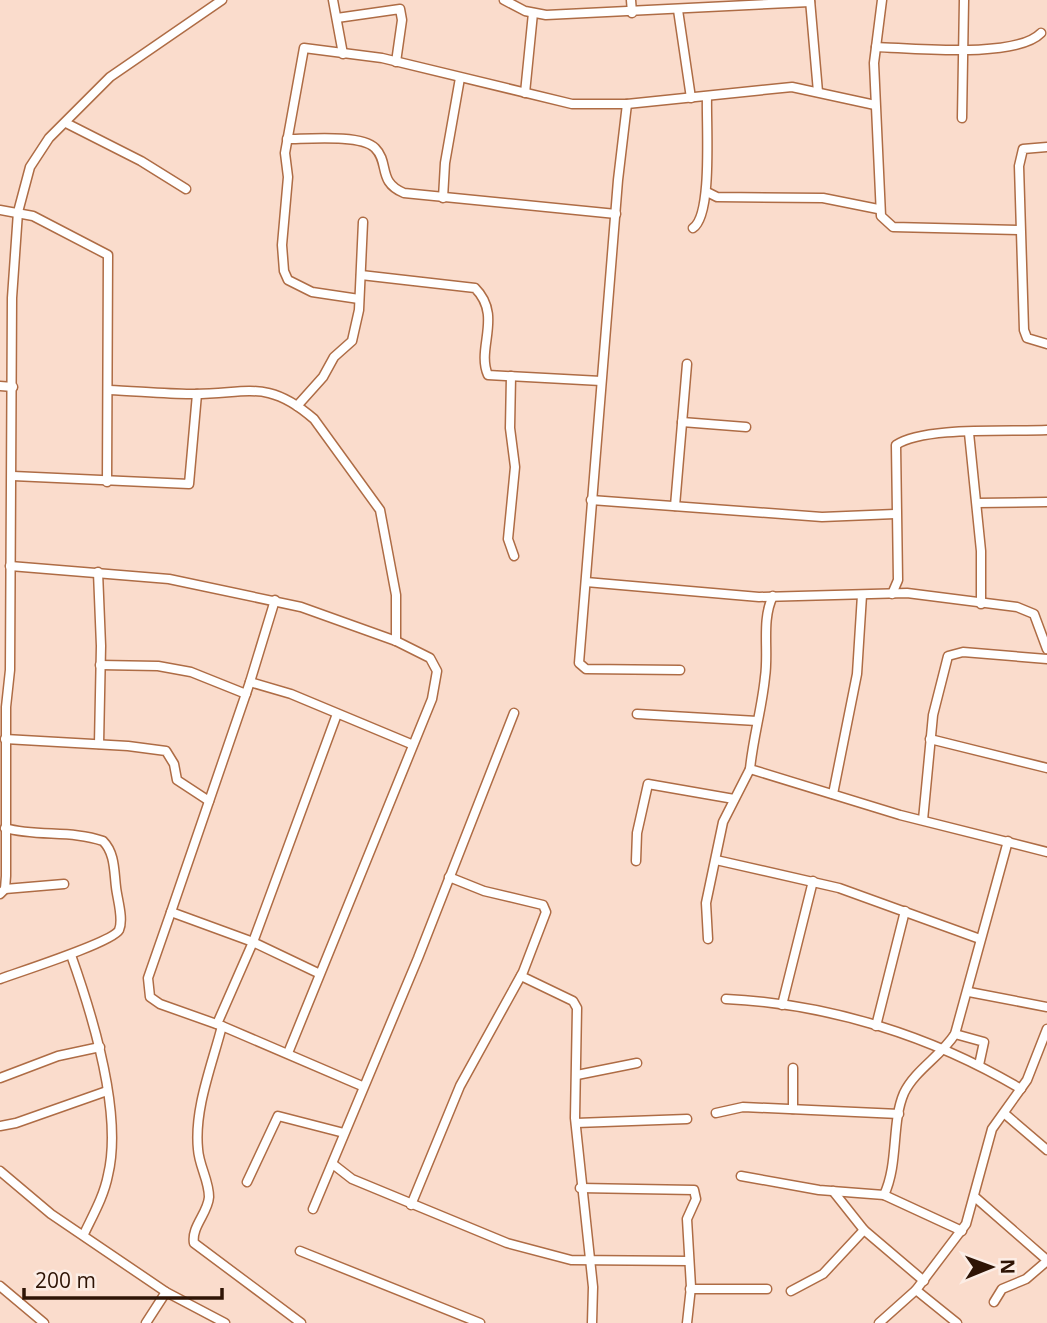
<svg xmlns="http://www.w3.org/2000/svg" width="1047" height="1323" font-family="'Open Sans',sans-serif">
<rect width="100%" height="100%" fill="#fadccc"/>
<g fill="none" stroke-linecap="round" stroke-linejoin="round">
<g stroke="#ae6c45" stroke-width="11">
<g id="minor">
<path d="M333,0L343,54"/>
<path d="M504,0L525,11L546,15L810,2"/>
<path d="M631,0L632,13"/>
<path d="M810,0L818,92"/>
<path d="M882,0L874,63L881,216L893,227L1020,230"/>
<path d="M678,10L691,98"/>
<path d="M337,18L400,9L402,20L396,62"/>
<path d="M876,47C912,48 1016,59 1041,33"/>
<path d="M525,93L533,13"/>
<path d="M627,104L618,180L579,663L586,669L680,670"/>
<path d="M962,118L964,0"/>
<path d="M66,123L141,161L186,189"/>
<path d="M287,139C306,139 362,134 375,148C390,163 377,182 404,193L616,214"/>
<path d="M1047,147L1023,149L1019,166L1024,330L1027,338L1047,344"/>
<path d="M707,192L717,197L823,198L878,209"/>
<path d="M443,198L445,163L460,78"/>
<path d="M0,210L33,216L108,255L107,482"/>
<path d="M693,228C713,215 706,123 707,97"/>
<path d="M361,275L475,288C503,316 476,348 488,375L601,381"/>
<path d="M359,299L312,292L288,280L284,271L282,245L288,177L285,153L304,48L382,58L572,104H627L792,87L875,105"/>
<path d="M511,376L510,428L515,467L508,539L514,556"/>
<path d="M0,386L13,387"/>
<path d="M109,390C136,391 164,394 191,394C246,395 266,377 314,419L380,510L396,595V641"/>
<path d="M297,406L323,377L334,357L352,341L359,310L363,222"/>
<path d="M682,422L746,427"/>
<path d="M969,433L981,551V604"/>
<path d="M13,476L189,484L197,394"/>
<path d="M591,500L822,517L895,514"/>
<path d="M977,503L1047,502"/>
<path d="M675,506L687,364"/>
<path d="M10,566L169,579L301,607L396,641L430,658L437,671L432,699L288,1053"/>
<path d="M98,572L101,646L99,744"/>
<path d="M586,582L759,597L907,593L1017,607L1034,614L1047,649"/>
<path d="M892,594L898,580L896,445C924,426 1010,432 1047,430"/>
<path d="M773,596C761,620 769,651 765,677C762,708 753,738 750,769L900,815L1047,852"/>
<path d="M275,600L250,682L171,912L253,942L318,973"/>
<path d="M100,665L158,666L191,672L246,694"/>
<path d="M250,682L291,694L411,744"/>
<path d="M637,714L757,721"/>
<path d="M5,739L128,746L166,751L174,764L177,780L209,801"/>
<path d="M930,739L1047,768"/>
<path d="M833,794L857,674L862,595"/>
<path d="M923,820L933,715L948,656L963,652L1047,659"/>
<path d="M716,860L839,888L980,939"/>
<path d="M636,861L637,833L648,784L734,799"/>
<path d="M5,889L64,884"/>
<path d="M0,894L5,889L6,876V707L10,670L12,298L18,212L30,167L49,138L110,77L222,0"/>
<path d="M171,912L148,978L150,997L160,1004L222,1026L362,1086"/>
<path d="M708,939L706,903L723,822L750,769"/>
<path d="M71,955C92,1014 123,1113 108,1175C104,1196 93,1215 84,1234"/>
<path d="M521,976L573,1001L577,1008L575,1118L593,1287L592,1323"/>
<path d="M0,979C19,972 113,942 119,930C124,919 117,898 116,887C114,871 115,853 103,841C72,830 37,837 5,828"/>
<path d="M969,992L1047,1007"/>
<path d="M726,999C830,1004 932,1036 1021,1089"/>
<path d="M782,1005L813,881"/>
<path d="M217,1024L253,942L337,714"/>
<path d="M222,1026C212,1065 194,1109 198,1149C199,1166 209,1180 209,1197C208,1213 191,1227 194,1243L301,1323"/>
<path d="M876,1026L905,911"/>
<path d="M955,1034L984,1042L979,1065"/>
<path d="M793,1068V1109"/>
<path d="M577,1075L637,1063"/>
<path d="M0,1078L58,1056L100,1047"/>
<path d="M716,1113L743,1107L899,1114"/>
<path d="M1005,1114L1047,1150"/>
<path d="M576,1123L687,1119"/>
<path d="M0,1126L16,1123L107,1091"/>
<path d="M334,1165L352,1179L507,1243L571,1260L689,1261"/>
<path d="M0,1171L51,1214L166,1292L225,1323"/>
<path d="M741,1176L819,1190L884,1195L962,1231"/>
<path d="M247,1182L278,1116L344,1133"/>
<path d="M580,1188L694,1190L696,1199L687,1219L691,1287L687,1323"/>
<path d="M833,1191L864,1230L924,1281"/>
<path d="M884,1195C899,1163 891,1123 904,1093C915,1070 941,1056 955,1034L1008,841"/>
<path d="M976,1198L1047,1260"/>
<path d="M411,1205L460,1086L523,972L546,912L543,905L484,891L449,877"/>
<path d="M313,1209L418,958L514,713"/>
<path d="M300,1251L480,1323"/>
<path d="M0,1286L44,1323"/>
<path d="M690,1289H767"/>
<path d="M916,1290L957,1323"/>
<path d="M791,1291L823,1274L864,1230"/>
<path d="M994,1302L1002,1289L1026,1279L1047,1261"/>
<path d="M146,1323L166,1292"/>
<path d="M879,1323L916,1290L966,1224L992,1129L1027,1080L1047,1029"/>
</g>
</g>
<use href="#minor" stroke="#fff" stroke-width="8"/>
</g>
<g transform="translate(991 1267) rotate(89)" stroke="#fcede5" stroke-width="5" paint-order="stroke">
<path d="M0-5L12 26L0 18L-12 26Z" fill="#2e1405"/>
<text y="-10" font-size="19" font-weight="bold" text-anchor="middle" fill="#2e1405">N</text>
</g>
<path d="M24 1288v10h198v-10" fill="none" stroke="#2e1405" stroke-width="3.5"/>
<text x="35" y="1288" font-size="21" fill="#2e1405" stroke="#fcede5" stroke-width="5" paint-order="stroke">200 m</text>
</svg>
